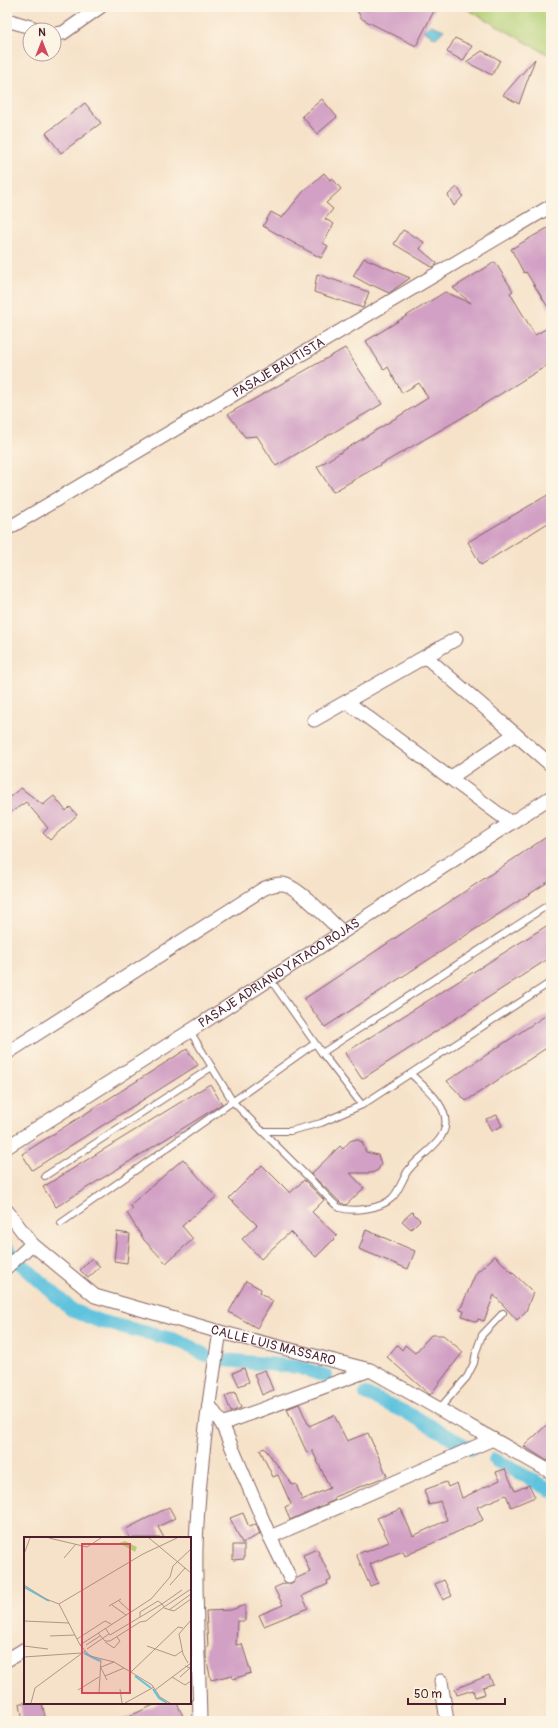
<svg xmlns="http://www.w3.org/2000/svg" width="558" height="1728" font-family="Pangolin,sans-serif">
<rect width="100%" height="100%" fill="#fcf5e5"/>
<filter id="ink" filterUnits="userSpaceOnUse"><feTurbulence type="fractalNoise" baseFrequency=".025" numOctaves="2"/><feDisplacementMap in="SourceGraphic" scale="8" xChannelSelector="R" yChannelSelector="G"/><feConvolveMatrix kernelMatrix="1 2 1 2 8 2 1 2 1" color-interpolation-filters="sRGB"/></filter>
<filter id="wash" filterUnits="userSpaceOnUse"><feTurbulence type="fractalNoise" baseFrequency=".012" numOctaves="4" result="noise"/><feDisplacementMap in="SourceGraphic" scale="16" xChannelSelector="R" yChannelSelector="G"/><feGaussianBlur stdDeviation="0.9" result="paint"/><feColorMatrix in="noise" values="0 0 0 0 0 0 0 0 0 0 0 0 0 0 0 0 0 1.4 0 .05"/><feComposite in="paint" operator="in"/></filter>
<g filter="url(#wash)">
<rect width="100%" height="100%" fill="#f6e2c9"/>
<path fill="#b4d077" stroke="#7f7851" d="M463,7H551V56Z"/>
<path fill="#60c3de" stroke="#557184" d="M388,10L426,20L424,30L431,25L444,30L436,38Z"/>
<g fill="none" stroke-linecap="round" stroke-linejoin="round">
<g stroke="#60c3de" stroke-width="14">
<path d="M7,1248L11,1253"/>
<path d="M19,1262L72,1310L99,1321L180,1341L205,1355"/>
<path d="M225,1360L298,1367L326,1376"/>
<path d="M366,1394L413,1416L471,1449"/>
<path d="M495,1460L551,1490"/>
</g>
</g>
<g id="blocks">
<g fill="#d2a0c4">
<path d="M355,7H436L416,46L362,19Z"/>
<path d="M455,38L472,46L463,61L447,52Z"/>
<path d="M482,51L500,60L492,75L466,62Z"/>
<path d="M535,59L519,104L503,95Z"/>
<path d="M322,99L337,117L317,134L302,116Z"/>
<path d="M85,103L101,123L61,153L46,133Z"/>
<path d="M324,173L330,180L332,178L341,189L326,203L333,209L325,219L334,224L323,243L328,246L321,258L263,226L271,212L282,218L303,192Z"/>
<path d="M457,187L463,196L454,206L448,195Z"/>
<path d="M551,226V312L526,272L524,273L511,249Z"/>
<path d="M403,230L424,242L420,249L437,263L435,266L432,267L394,244Z"/>
<path d="M364,258L410,278L389,293L372,285L371,286L353,276Z"/>
<path d="M495,262L513,291L510,293L535,335L551,326V363L458,420L333,492L317,467L428,398L419,383L402,393L388,367L384,370L366,341L445,292L471,303L453,288Z"/>
<path d="M317,274L369,292L363,308L314,292Z"/>
<path d="M345,348L382,404L276,466L257,436L245,437L228,414Z"/>
<path d="M551,493V521L481,565L468,542Z"/>
<path d="M21,788L43,805L54,796L66,811L70,807L77,815L50,840L43,833L48,828L26,802L7,815V799Z"/>
<path d="M551,834V880L325,1027L304,999Z"/>
<path d="M551,923V957L362,1079L345,1053Z"/>
<path d="M551,1012V1045L466,1101L447,1081Z"/>
<path d="M187,1049L198,1065L32,1170L22,1154Z"/>
<path d="M210,1084L222,1104L56,1207L43,1187Z"/>
<path d="M497,1115L502,1126L491,1131L486,1119Z"/>
<path d="M356,1139L362,1142L366,1152L378,1155L381,1164L378,1170L372,1173H350L364,1188L346,1205L341,1203L311,1174L340,1146L343,1149L350,1141Z"/>
<path d="M183,1159L216,1197L182,1226L193,1239L166,1263L144,1240L127,1213L133,1209L130,1205Z"/>
<path d="M262,1165L290,1193L304,1180L324,1200L312,1212L337,1236L316,1257L290,1232L261,1259L242,1239L257,1225L229,1198Z"/>
<path d="M412,1212L420,1220L411,1229L402,1221Z"/>
<path d="M366,1230L415,1251L408,1269L359,1249Z"/>
<path d="M117,1232L130,1234L127,1263L114,1261Z"/>
<path d="M495,1256L533,1292L526,1311L517,1320L494,1295L484,1321L478,1319L477,1322L462,1316L464,1311L460,1310L476,1273Z"/>
<path d="M92,1258L100,1267L88,1278L80,1270Z"/>
<path d="M246,1281L261,1289L260,1293L273,1301L257,1328L229,1312Z"/>
<path d="M431,1335H443L463,1352L430,1395L387,1357L397,1345L402,1350L405,1345L415,1353Z"/>
<path d="M244,1368L249,1382L239,1386L233,1373Z"/>
<path d="M265,1370L273,1390L262,1395L254,1374Z"/>
<path d="M235,1392L241,1408L231,1412L225,1396Z"/>
<path d="M299,1404L309,1426L334,1415L347,1441L368,1433L387,1476L334,1497L335,1500L290,1520L285,1507L291,1504L278,1475L273,1477L260,1450L264,1448L293,1485L296,1484L302,1500L330,1488L312,1450L307,1453L287,1409Z"/>
<path d="M551,1421V1457L547,1461L524,1446Z"/>
<path d="M505,1469L515,1491L529,1485L535,1497L511,1507L506,1495L477,1507L483,1520L405,1556L403,1551L370,1564L378,1583L370,1586L356,1554L365,1551L366,1552L389,1542L377,1518L401,1509L413,1536L447,1520L440,1501L429,1505L424,1490L446,1482L448,1487L457,1483L462,1498L500,1480L496,1472Z"/>
<path d="M169,1507L175,1518L158,1527L164,1538H130L126,1529Z"/>
<path d="M243,1513L249,1527L256,1524L260,1534L242,1543L230,1518Z"/>
<path d="M233,1545H244V1559L233,1560Z"/>
<path d="M317,1549L331,1579L327,1581L328,1584L302,1596L308,1608L264,1626L259,1615L283,1605L274,1588L285,1583H292L297,1578L310,1572L303,1555Z"/>
<path d="M444,1580L452,1596L443,1600L435,1584Z"/>
<path d="M245,1605V1621H237L236,1645L242,1644L251,1673L233,1679L232,1675L211,1680L206,1657V1647H208L206,1611L231,1610Z"/>
<path d="M489,1675L493,1684L483,1687L485,1694L475,1697L473,1690L457,1695L455,1689Z"/>
<path d="M20,1703H42L46,1721H23Z"/>
<path d="M158,1703H177L185,1721H119Z"/>
</g>
</g>
</g>
<g filter="url(#ink)">
<use href="#blocks" fill-opacity="0" stroke="#866362" stroke-width="1"/>
<g fill="none" stroke-linecap="round" stroke-linejoin="round">
<g stroke="#866362" stroke-width="8">
<g id="service">
<path d="M270,979L322,1053L551,903"/>
<path d="M190,1031L233,1102L262,1131H290L321,1123L362,1105L551,982"/>
<path d="M322,1053L362,1105"/>
<path d="M262,1131C282,1151 302,1171 322,1191C327,1196 334,1205 340,1208C354,1212 381,1209 392,1198C398,1193 403,1179 407,1172C419,1154 450,1142 445,1117C441,1099 423,1086 411,1074"/>
<path d="M45,1176L212,1067"/>
<path d="M61,1223L314,1044"/>
<path d="M439,1409L467,1377L474,1363L476,1352L482,1335L503,1313"/>
</g>
</g>
<g stroke="#866362" stroke-width="15">
<g id="minor">
<path d="M7,20L40,30"/>
<path d="M54,34L63,33L100,7"/>
<path id="s1" d="M7,529L551,206"/>
<path d="M426,657L551,765"/>
<path d="M347,702L511,823"/>
<path d="M314,720L456,639"/>
<path d="M450,778L515,734"/>
<path d="M7,1053L263,889C269,886 275,884 282,884C296,884 331,922 342,932"/>
<path id="s2" d="M7,1147L190,1031L551,797"/>
<path id="s3" d="M7,1211L32,1244L95,1296L220,1332L370,1370L551,1472"/>
<path d="M7,1267L32,1244"/>
<path d="M209,1405L222,1424L270,1537L289,1576"/>
<path d="M222,1424L370,1370"/>
<path d="M270,1537L493,1439"/>
<path d="M7,1660L25,1649"/>
<path d="M441,1681L447,1721"/>
<path d="M200,1721C199,1664 195,1606 196,1548C198,1476 208,1403 220,1332"/>
</g>
</g>
<use href="#service" stroke="#fff" stroke-width="6"/>
<use href="#minor" stroke="#fff" stroke-width="13"/>
</g>
</g>
<g text-anchor="middle" dominant-baseline="central" stroke-width="3" stroke-linejoin="round" paint-order="stroke">
<g font-size="13" fill="#4a1f2b" stroke="#fcf5e5">
<text stroke="none"><textPath href="#s1" startOffset="316">PASAJE BAUTISTA</textPath></text>
<text stroke="none"><textPath href="#s2" startOffset="323">PASAJE ADRIANO YATACO ROJAS</textPath></text>
<text stroke="none"><textPath href="#s3" startOffset="308">CALLE LUIS MASSARO</textPath></text>
</g>
</g>
<g transform="translate(24 1537)">
<rect width="167" height="167" fill="#f6e2c9"/>
<path d="M101,4L113,10L111,15L95,6Z" fill="#b4d077"/>
<path fill="none" stroke="#60c3de" stroke-width="2" d="M0,50L25,64M60,116L76,124M111,139L127,151M129,152L135,161L143,166"/>
<path fill="none" stroke="#b1948a" stroke-width="1" d="M25,1L63,10L77,1M125,1L167,36M0,17L6,1M40,21L52,7M0,48L22,62L35,67L56,108L66,119L90,125L110,137L128,148L136,160L146,166M146,48L161,31M95,64L107,75M35,67L119,17L153,1M88,68L102,78M85,69L97,62M140,70L167,52M140,71L150,74L167,62M145,73L167,57M116,80V75L134,64L138,67L158,53M0,84L45,86M74,96L81,104H86L116,85L122,84L140,70L138,67L86,98L81,91M26,99L51,98M53,102L81,84L87,87M81,105L90,111L96,104L93,100M56,108L127,62L146,40L149,29L167,12M62,108L76,99M0,109L24,112M123,109L151,119L158,114M63,112L85,97M0,120L57,116M164,126L159,117L155,97L167,83M76,129L83,143M77,130L90,125M107,135L154,90L159,91M81,139L100,131M148,140L161,148L167,144M156,140L166,131L161,129M96,152L98,166M54,153L75,140M131,153L167,126M75,156L77,122M7,166L11,151L61,114M101,166L130,150"/>
<path fill="#d1495b" fill-opacity="0.15" stroke="#d1495b" stroke-width="2" d="M58,7H106V156H58Z"/>
<rect width="167" height="167" fill="none" stroke="#4a1f2b" stroke-width="2"/>
</g>
<rect width="558" height="1728" fill="none" stroke="#fcf5e5" stroke-width="24"/>
<g transform="translate(42 42)"><circle r="19" fill="#fcf5e5" stroke="#b59f9b"/>
<path d="M0-3L7 15L0 10L-7 15Z" fill="#d1495b"/>
<text y="-6" font-size="11" font-weight="bold" text-anchor="middle" fill="#4a1f2b">N</text>
</g>
<path d="M408 1698v6h97v-6" fill="none" stroke="#4a1f2b" stroke-width="2"/>
<text x="414" y="1698" font-size="12" fill="#4a1f2b" stroke="#fcf5e5" stroke-width="3" paint-order="stroke">50 m</text>
</svg>
